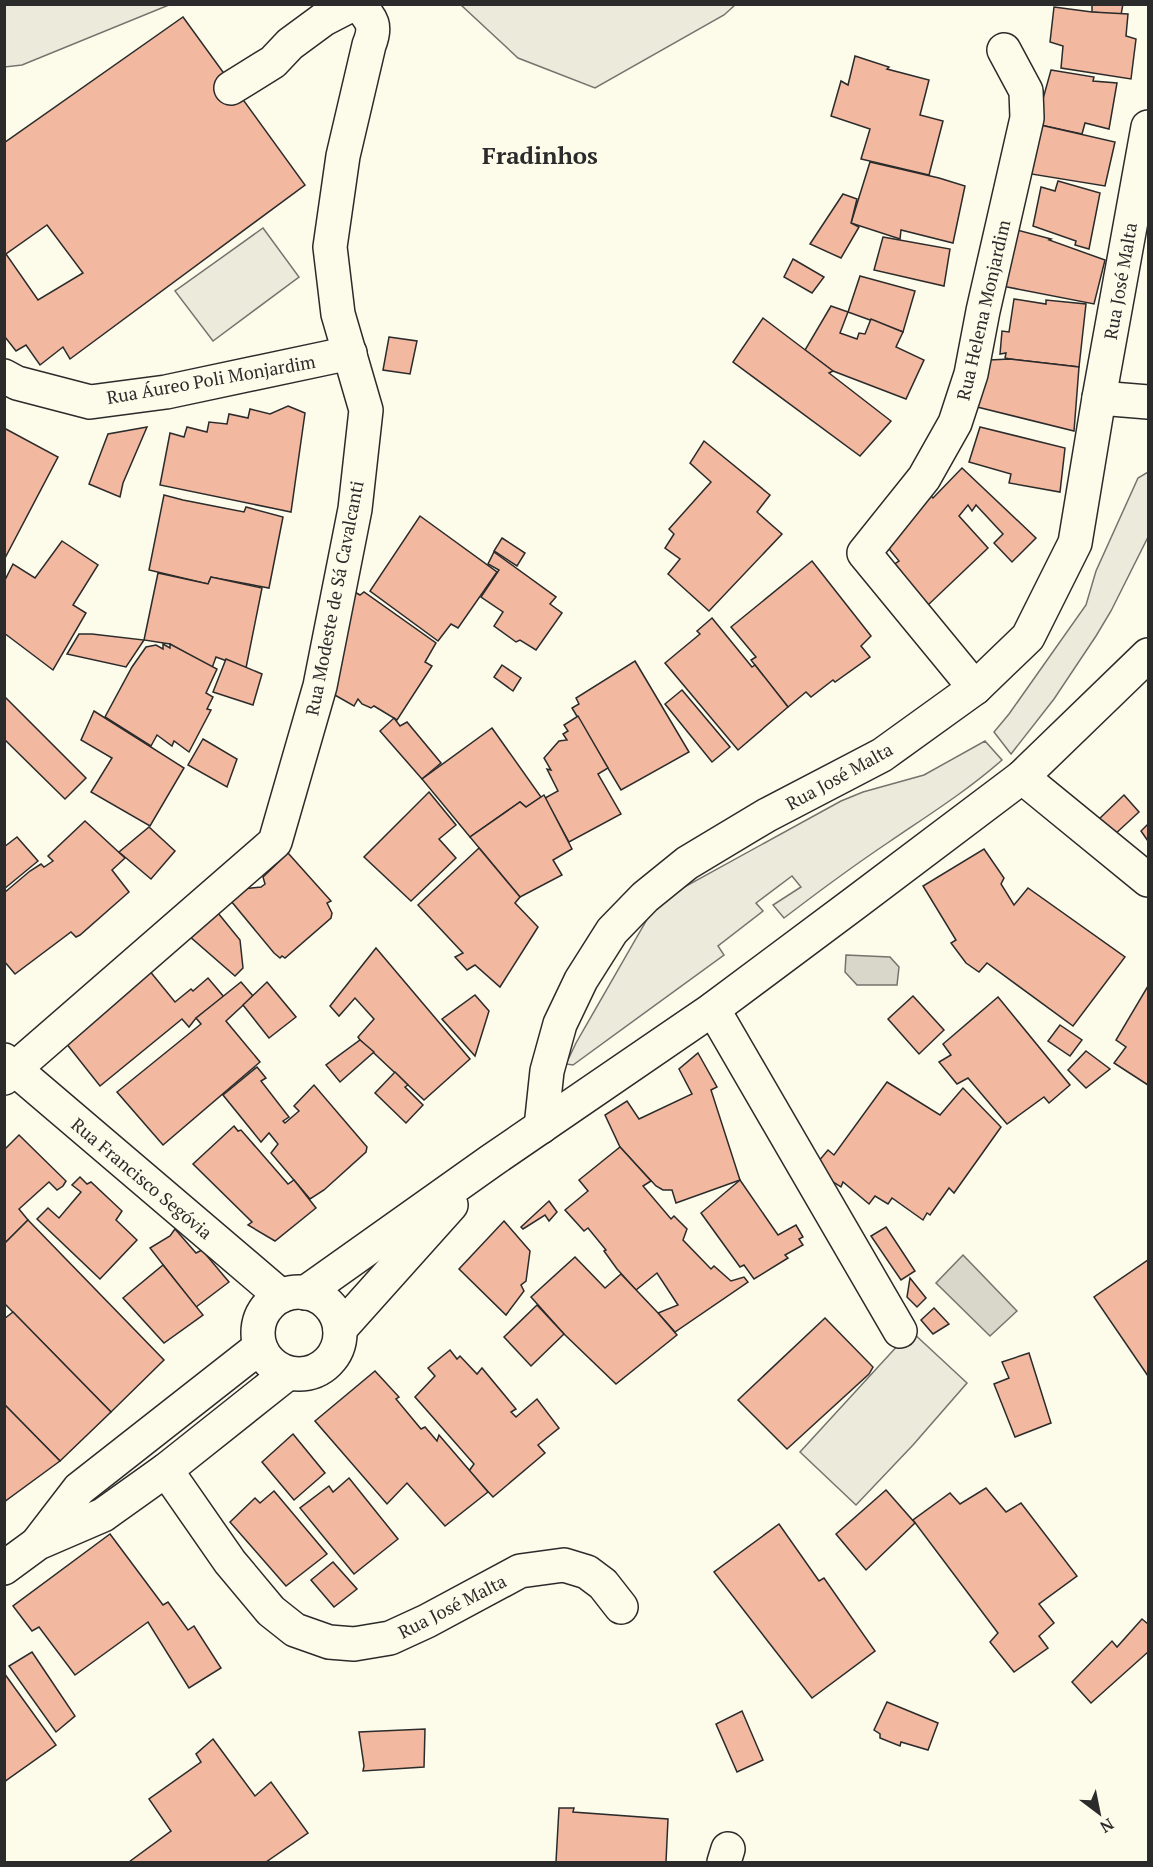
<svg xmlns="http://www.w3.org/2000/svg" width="1153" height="1867" font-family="'PT Serif',serif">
<rect width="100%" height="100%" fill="#fdfbea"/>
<g fill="#ecebdb" stroke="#74746e" stroke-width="1.5">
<path d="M5,4H169V5L22,65L5,67Z"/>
<path d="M461,5H735L724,15L595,88L518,58Z"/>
<path d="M263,228L299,277L213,341L175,291Z"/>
<path d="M1148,472V537L1111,611L1096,636L1054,699L1011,754L994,732L1009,714L1086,605L1096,571L1138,478Z"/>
<path d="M985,741L1002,760C967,791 927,816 889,842C853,866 818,892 784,918L773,905L801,887L792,876L756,903L763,911L718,946L724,955L573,1065L566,1064L576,1043L657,902L841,801L863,792L924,775Z"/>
<path d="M911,1331L967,1383L913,1445L856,1505L800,1452Z"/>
</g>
<g fill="#d8d7c9" stroke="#74746e" stroke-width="1.5">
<path d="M846,955L890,957L899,967L897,985H857L845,972Z"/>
<path d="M963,1255L1017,1311L990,1336L936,1283Z"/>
</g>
<g fill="#f2b8a0" stroke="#2b2b2b" stroke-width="1.5" fill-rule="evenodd">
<path d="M1092,4H1123L1121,15L1092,12Z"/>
<path d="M1054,7L1092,12L1128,14L1126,36L1136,39L1131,79L1061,68L1063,46L1050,42Z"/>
<path d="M183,17L305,185L70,359L63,347L40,365L26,345L16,351L5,337L4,143ZM47,225L83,273L38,300L6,254Z"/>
<path d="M855,56L889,67L887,69L929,80L920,115L943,121L929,175L861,159L870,129L831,116L841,81L848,85Z"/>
<path d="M1051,70L1094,77L1093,81L1117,83L1109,129L1085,123L1082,134L1036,124Z"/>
<path d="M1036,124L1115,142L1105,186L1025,173Z"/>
<path d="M870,162L939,178L965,186L953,243L901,230L900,239L851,223Z"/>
<path d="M1058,181L1100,193L1089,249L1075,245L1076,241L1033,226L1041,187L1055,191Z"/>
<path d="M843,194L857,199L851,223L859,227L841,258L810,244Z"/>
<path d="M1013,229L1051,239L1049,240L1105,260L1094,304L1002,286Z"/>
<path d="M883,237L950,249L944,286L874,270Z"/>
<path d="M793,259L824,277L812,293L784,277Z"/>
<path d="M860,276L915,291L903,332L848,312Z"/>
<path d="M1014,299L1046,304V300L1086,304L1079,367L1010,359L1005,358L1006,353L1000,354L1002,331L1009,332Z"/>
<path d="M831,306L848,312L840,333L857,339L859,333L865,334L871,319L903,332L896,347L924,360L906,399L833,371L805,350Z"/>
<path d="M763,318L833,371L829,373L891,421L860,456L733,362Z"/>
<path d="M389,337L417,341L410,374L383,370Z"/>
<path d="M1010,359L1079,367L1074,431L969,405L989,360Z"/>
<path d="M288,406L305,413L291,512L160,485L170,433L184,437L187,427L207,432L209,422L227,424L229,414L248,418L250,409L270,414Z"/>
<path d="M147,427L123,483L120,497L89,484L108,434Z"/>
<path d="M980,427L1065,448L1060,492L1009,483L1011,474L969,462Z"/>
<path d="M4,428L58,457L4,560Z"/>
<path d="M704,441L770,495L757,512L782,534L709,611L668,574L680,559L665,548L674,534L669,529L711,482L690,463Z"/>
<path d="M962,468L1036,538L1012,562L994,543L1003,534L976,505L972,511L968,505L959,516L988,548L928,605L893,565L899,561L881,539L931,496L933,498Z"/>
<path d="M164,495L183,500L244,512L246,507L283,517L269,588L211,577L208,584L149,570Z"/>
<path d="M420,516L497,572L458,628L451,624L438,641L370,591Z"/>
<path d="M502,538L525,553L517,566L494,551Z"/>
<path d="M62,541L98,565L73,605L86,613L53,670L4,633V582L13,564L35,578Z"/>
<path d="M494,552L556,597L550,604L562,613L536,650L520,640L516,642L494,626L503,612L481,597L499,570L488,564Z"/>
<path d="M812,561L871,636L861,646L870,657L835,682L833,680L811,697L806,692L788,707L751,660L756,657L731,627Z"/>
<path d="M158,573L208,584L211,577L262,588L246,668L216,657L212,668L170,644L144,640Z"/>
<path d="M353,591L360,595L364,592L436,643L425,662L432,666L397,720L374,706L371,708L362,704L358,699L354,706L333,694L334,656L347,636L343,634Z"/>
<path d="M712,618L752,667L755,665L788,707L738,750L665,663L700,634L697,631Z"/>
<path d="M79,634H92L144,640L126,667L67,654Z"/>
<path d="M163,644L170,648V644L217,669L206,693L213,697L207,709L211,710L189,752L174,741L172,746L157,735L151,746L105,717L132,667L146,647L156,645L163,649Z"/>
<path d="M226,659L262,674L253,705L213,692Z"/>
<path d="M635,661L689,752L621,790L572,708L579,704L576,698Z"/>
<path d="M502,665L521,678L513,691L494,677Z"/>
<path d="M682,690L730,747L712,762L665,704Z"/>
<path d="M4,696L86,778L65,799L4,739Z"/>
<path d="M94,711L184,768L150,826L91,792L112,758L81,740Z"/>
<path d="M578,716L608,768L598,774L621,814L569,842L545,798L558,791L547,769L551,770L544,758L559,741L567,740L563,734L568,731L564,725Z"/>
<path d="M394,718L400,726L407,722L441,763L422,779L380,731Z"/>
<path d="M492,728L541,797L526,807L520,802L470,837L422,779Z"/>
<path d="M203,739L237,759L227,787L188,765Z"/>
<path d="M429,792L456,825L439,839L456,858L411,901L364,857Z"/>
<path d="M544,795L572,849L553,860L562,875L520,897L470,837L520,802L526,807Z"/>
<path d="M1124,795L1139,812L1113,836L1099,819Z"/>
<path d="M85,821L125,858L112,870L129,892L80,935L76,937L71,932L15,974L4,961V893L30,871L41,864L44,867L53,861L48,856Z"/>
<path d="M1148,824V841L1141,831Z"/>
<path d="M149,827L175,851L151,879L119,852Z"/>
<path d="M17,837L38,861L4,889V847Z"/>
<path d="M479,848L520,897L515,903L538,927L500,987L475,965L467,970L455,957L463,953L418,905Z"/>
<path d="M984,849L1004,878L1001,884L1014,905L1028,888L1125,957L1073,1026L987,963L979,972L966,963L951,943L956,940L923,886Z"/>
<path d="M288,853L331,901L327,903L332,913L331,918L285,958L282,956L280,958L274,953L231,901L243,889L261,887L265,884L263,877Z"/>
<path d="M218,913L240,940L243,968L235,976L188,935Z"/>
<path d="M376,948L470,1059L424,1100L360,1040L358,1037L374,1019L355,998L339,1016L330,1006Z"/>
<path d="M144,964L175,1002L191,989L193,991L208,978L224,997L196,1018L189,1027L182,1019L100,1086L58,1033Z"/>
<path d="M241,982L253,996L226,1021L260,1062L163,1145L117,1092L201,1024L196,1018Z"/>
<path d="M267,982L296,1017L269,1038L243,1005Z"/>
<path d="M1148,986V1085L1114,1063L1126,1047L1116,1040Z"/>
<path d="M475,995L489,1011L475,1056L442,1019Z"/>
<path d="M913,996L944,1030L919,1054L888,1019Z"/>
<path d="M998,997L1070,1085L1049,1103L1044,1097L1007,1124L968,1078L957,1084L939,1062L951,1055L943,1044Z"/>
<path d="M1060,1025L1082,1040L1070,1056L1048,1041Z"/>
<path d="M360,1040L374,1052L340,1082L326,1065Z"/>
<path d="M1086,1051L1110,1069L1086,1088L1068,1070Z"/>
<path d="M698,1053L717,1087L711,1090L740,1180L676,1203L672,1190H663L656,1186L620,1147L605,1115L627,1101L639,1119L692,1094L679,1069Z"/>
<path d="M257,1067L266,1078L261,1081L289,1117L283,1121L285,1123L299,1111L294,1106L314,1085L367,1147L366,1152L324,1190L310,1199L271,1153L278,1144L269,1133L261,1142L223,1095Z"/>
<path d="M395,1072L408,1085L405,1087L423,1105L406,1123L375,1093Z"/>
<path d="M887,1082L940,1115L963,1088L1001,1127L954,1193L949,1188L930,1215L927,1213L923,1220L892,1198L888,1204L875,1196L869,1204L843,1182L841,1187L812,1169L828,1150L834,1155Z"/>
<path d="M234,1126L238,1131L241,1130L288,1184L294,1180L316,1208L275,1241L248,1225L252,1222L193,1164Z"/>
<path d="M19,1135L66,1181L63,1186L57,1190L49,1182L19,1209L28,1220L4,1244V1150Z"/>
<path d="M620,1147L651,1181L643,1186L671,1219L674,1216L687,1229L683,1240L711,1269L714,1266L731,1281L744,1277L748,1282L675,1332L658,1313L678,1305L657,1273L636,1290L617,1269L604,1251L606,1250L588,1228L584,1231L565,1210L588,1191L579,1180Z"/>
<path d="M80,1177L87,1184L91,1182L122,1211L116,1220L137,1240L100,1279L37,1219L48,1208L59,1218L81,1192L72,1185Z"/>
<path d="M740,1180L778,1235L796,1225L803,1237L799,1239L803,1245L785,1255L788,1258L754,1279L744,1265L740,1267L701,1213Z"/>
<path d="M549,1201L557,1212L549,1221L545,1215L523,1229L521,1227Z"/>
<path d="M28,1220L164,1360L111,1412L4,1303V1244Z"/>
<path d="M504,1221L530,1251L526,1281L521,1285L524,1291L506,1315L459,1269Z"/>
<path d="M886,1227L915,1271L901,1280L871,1236Z"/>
<path d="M175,1229L196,1253L202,1250L229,1282L196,1307L150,1248L170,1236Z"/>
<path d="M575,1257L605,1288L621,1274L658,1313L677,1335L616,1384L564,1334L531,1297Z"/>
<path d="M1148,1260V1376L1094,1297Z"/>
<path d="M163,1265L203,1315L164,1343L123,1298Z"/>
<path d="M910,1278L926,1298L917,1307L907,1297Z"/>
<path d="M537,1305L564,1334L531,1366L504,1337Z"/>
<path d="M934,1308L949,1324L933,1334L921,1320Z"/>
<path d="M13,1312L111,1412L60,1461L4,1404V1319Z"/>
<path d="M825,1318L873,1367L869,1374L787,1449L738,1400Z"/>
<path d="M450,1350L457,1359L460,1356L477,1374L482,1368L516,1409L511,1412L516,1417L537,1399L559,1428L538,1445L545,1453L493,1497L469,1471L474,1464L415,1397L435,1376L428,1368Z"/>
<path d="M1029,1353L1051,1423L1015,1437L994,1384L1009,1378L1002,1362Z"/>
<path d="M375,1371L399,1397L396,1399L421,1429L425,1427L437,1441L439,1435L488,1492L445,1526L407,1483L387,1504L315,1421Z"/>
<path d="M4,1404L60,1461L4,1502Z"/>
<path d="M293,1434L325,1473L294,1500L262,1462Z"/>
<path d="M349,1478L398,1539L354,1574L300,1508L329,1486L333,1492Z"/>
<path d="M986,1488L1006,1512L1021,1503L1077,1576L1039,1604L1054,1623L1039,1636L1048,1648L1014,1672L990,1642L998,1633L913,1520L950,1493L960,1504Z"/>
<path d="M886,1490L915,1523L866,1570L836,1534Z"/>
<path d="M274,1491L327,1554L286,1586L230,1522L255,1498L260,1503Z"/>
<path d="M779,1524L819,1581L824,1578L875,1651L812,1698L714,1572Z"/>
<path d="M110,1534L163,1605L168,1602L188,1630L194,1626L221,1668L189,1688L148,1622L75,1675L39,1627L32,1631L13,1606Z"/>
<path d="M333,1562L357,1589L334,1607L311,1580Z"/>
<path d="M1142,1619L1148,1624V1652L1091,1703L1072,1682L1112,1641L1117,1647Z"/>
<path d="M32,1652L75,1716L56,1732L9,1666Z"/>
<path d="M4,1673L56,1745L4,1782Z"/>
<path d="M887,1702L938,1723L928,1750L901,1742L900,1746L880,1738V1734L874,1730Z"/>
<path d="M742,1711L763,1760L737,1772L716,1724Z"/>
<path d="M425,1729L424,1767L363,1771L364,1766L359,1732Z"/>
<path d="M213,1739L255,1796L271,1782L308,1833L266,1862H129L171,1831L149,1799L201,1762L196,1754Z"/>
<path d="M559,1808H574L573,1812L668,1819L666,1862H556Z"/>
</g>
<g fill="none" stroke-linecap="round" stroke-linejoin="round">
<g stroke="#2b2b2b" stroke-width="36">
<g id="minor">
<path d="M231,88L273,62L290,44L324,19L353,4"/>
<path d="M4,376L17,383L90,402L166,392L350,353"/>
<path d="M1099,398L1148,402"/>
<path d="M975,688L864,553L924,478L955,423L971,374L983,311L1027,118L1026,91L1004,50"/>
<path d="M1022,777L1148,880"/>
<path d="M713,1009L900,1331"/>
<path d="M4,1060L281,1296"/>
<path d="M4,1078L275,842L320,686L355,509L366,410L338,314L330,247L343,156L369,45C377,25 372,20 358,4"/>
<path d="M541,1127L547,1071L560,1024L581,980L612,931L645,897L687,863L767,815L882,755L975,688L1028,637L1075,543L1099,398L1148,127"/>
<circle cx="299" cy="1333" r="41"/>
<path d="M305,1293L491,1161L713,1009L855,903L1022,777L1148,655"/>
<path d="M340,1329L451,1205"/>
<path d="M166,1470L230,1562L271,1611L295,1630L329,1642L354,1644L390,1638L427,1621L520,1571L564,1565L587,1572L603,1584L621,1607"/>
<path d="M39,1541L79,1489L260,1347"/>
<path d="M4,1568L38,1543L103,1515L166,1470L288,1373"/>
<path d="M724,1862L728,1849"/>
</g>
</g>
<use href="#minor" stroke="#fdfbea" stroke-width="33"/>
</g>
<g text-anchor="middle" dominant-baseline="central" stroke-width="4.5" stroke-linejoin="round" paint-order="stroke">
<g font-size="18" fill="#2b2b2b" stroke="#fdfbea">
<text transform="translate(1120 281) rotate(-80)">Rua José Malta</text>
<text transform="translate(983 310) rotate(-77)">Rua Helena Monjardim</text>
<text transform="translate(211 379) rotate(-10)">Rua Áureo Poli Monjardim</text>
<text transform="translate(334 598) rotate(-79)">Rua Modeste de Sá Cavalcanti</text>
<text transform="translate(839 776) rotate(-29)">Rua José Malta</text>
<text transform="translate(142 1178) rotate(40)">Rua Francisco Segóvia</text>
<text transform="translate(452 1606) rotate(-27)">Rua José Malta</text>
</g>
<g font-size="24" font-weight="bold" fill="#2b2b2b" stroke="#fdfbea">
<text x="540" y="155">Fradinhos</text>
</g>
</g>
<rect width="1153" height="1867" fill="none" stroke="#2b2b2b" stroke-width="12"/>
<g transform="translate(1099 1813) rotate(148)" stroke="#fdfbea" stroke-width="4.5" paint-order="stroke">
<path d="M0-4.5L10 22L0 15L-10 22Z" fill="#2b2b2b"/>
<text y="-9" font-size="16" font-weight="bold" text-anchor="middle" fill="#2b2b2b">N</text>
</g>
</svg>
